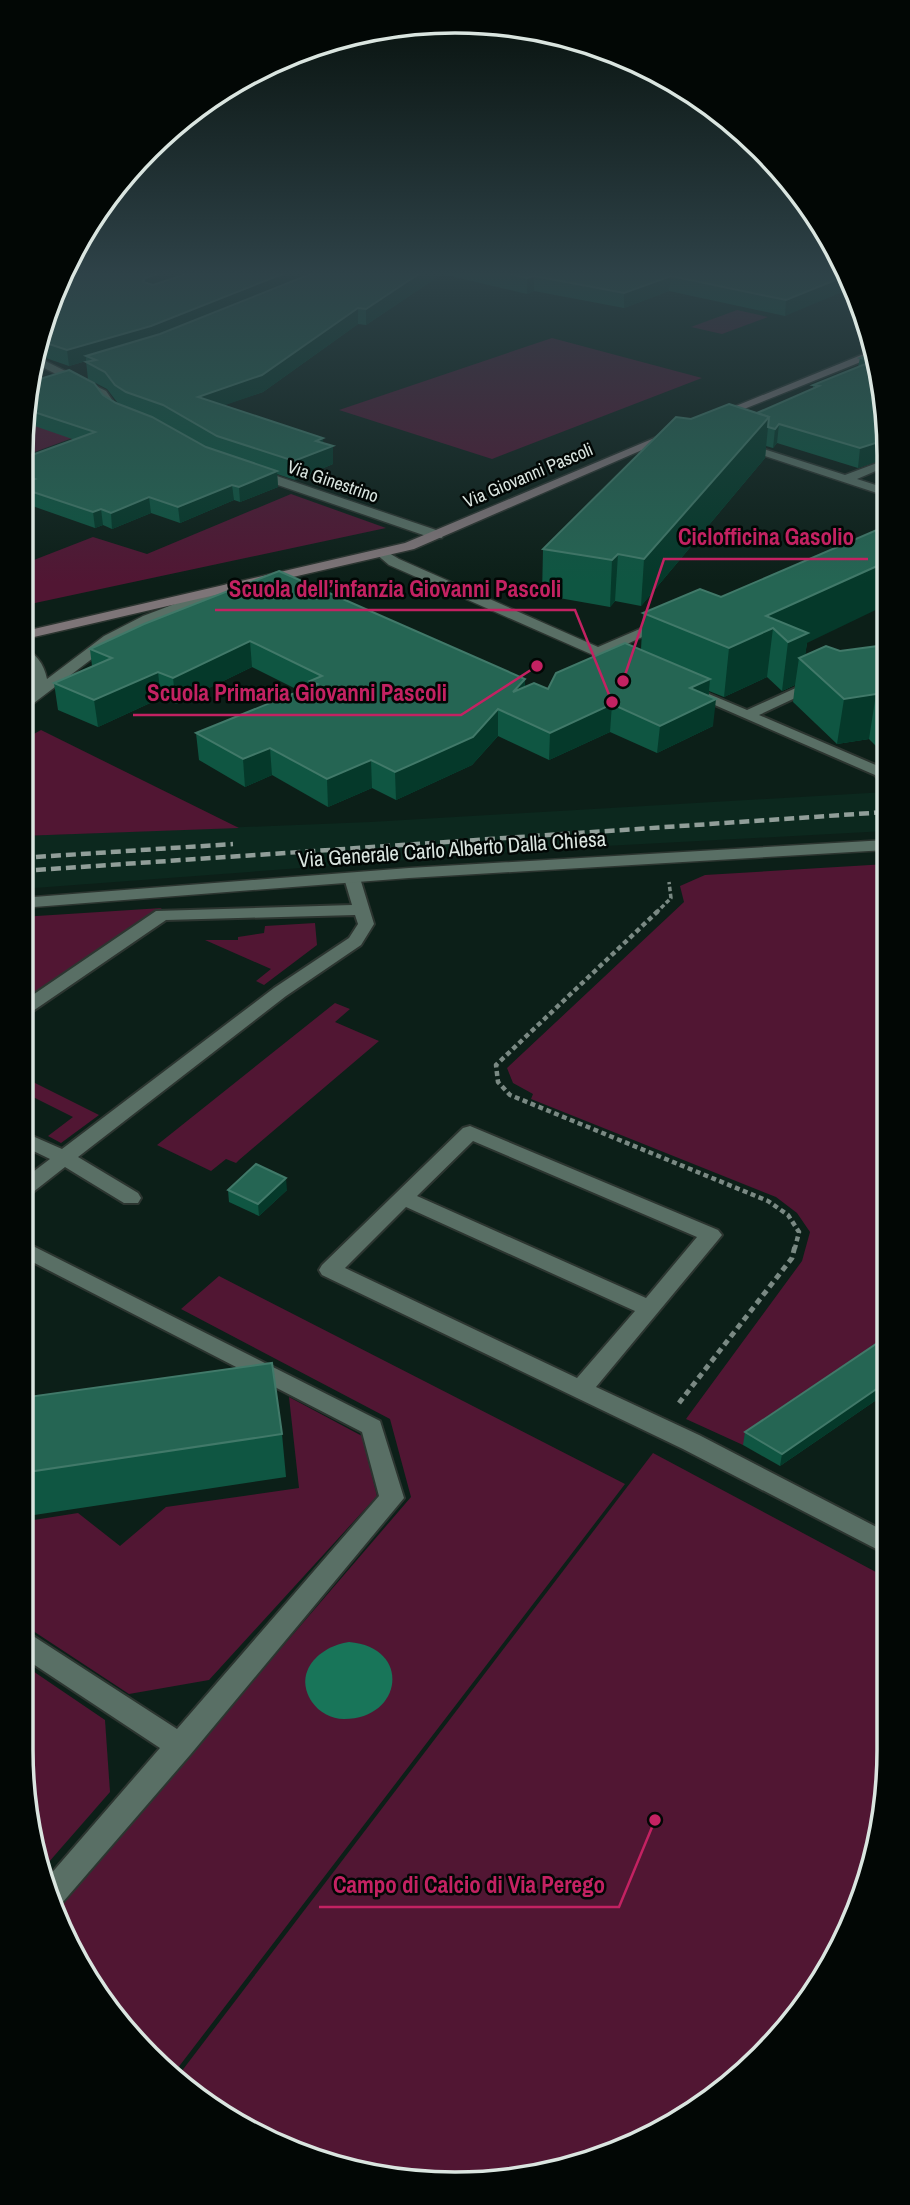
<svg xmlns="http://www.w3.org/2000/svg" width="910" height="2205" font-family="'Archivo Narrow',sans-serif">
<rect width="100%" height="100%" fill="#0c1f18"/>
<path fill="#0c281e" d="M886,792V831L568,848L21,889V836L370,822Z"/>
<g fill="#511633">
<path d="M737,310L768,317L722,334L691,327Z"/>
<path d="M552,338L702,378L492,459L339,410Z"/>
<path d="M26,422L78,436L21,457Z"/>
<path d="M291,494L386,528L21,606V565L93,537L147,554Z"/>
<path d="M41,730L239,828L21,836V741Z"/>
<path d="M887,864L888,1346L743,1445L686,1419L802,1261L810,1232L797,1213L776,1197L531,1099L533,1094L513,1083L507,1068L684,902L680,886L705,875Z"/>
<path d="M162,908L21,1001V917Z"/>
<path d="M315,923L317,945L264,985L256,981L271,969L205,940H238V937L264,933L265,926Z"/>
<path d="M335,1003L350,1009L335,1022L379,1041L239,1160L236,1163L226,1159L211,1171L157,1145Z"/>
<path d="M21,1076L99,1115L61,1143L48,1136L73,1117L21,1091Z"/>
<path d="M219,1276L625,1484L174,2073L128,2036L56,1910L411,1497L390,1419L181,1309Z"/>
<path d="M289,1397L362,1436L377,1496L209,1680L129,1694L21,1623V1522L78,1513L120,1546L166,1507L299,1488Z"/>
<path d="M653,1453L889,1579V1750L866,1889L799,2015L672,2126L540,2176L398,2180L238,2126L178,2076Z"/>
<path d="M21,1663L105,1720L110,1792L41,1871L21,1750Z"/>
</g>
<path fill="#187559" d="M349,1642C412,1647 403,1719 344,1719C331,1719 319,1712 312,1702C292,1672 320,1646 349,1642Z"/>
<g fill="none" stroke-linecap="round" stroke-linejoin="round">
<g stroke="#2c3530" stroke-width="4">
<g id="lane">
<path d="M818,678L825,682L823,685L759,715L885,769L886,783L881,782L875,775L685,692L687,689H697L747,710Z"/>
<path d="M352,873L360,878L374,924L361,945L286,996L78,1157L138,1193L141,1198L138,1203H124L65,1167L28,1196L21,1198V1181L50,1159L21,1145V1131L62,1149L274,988L349,938L358,924L355,915L166,920L27,1015L21,1016V1003L156,911L352,905L344,878Z"/>
<path d="M470,1126L718,1230L722,1235L718,1240L596,1387L699,1435L888,1533V1555L683,1449L322,1275L319,1270L322,1265L463,1128ZM473,1141L697,1237L646,1298L417,1196ZM406,1207L635,1311L577,1378L345,1268Z"/>
<path d="M21,1240L380,1421L404,1498L190,1755L56,1910L43,1883L160,1748L21,1656V1631L30,1634L177,1729L379,1496L362,1432L21,1256Z"/>
</g>
</g>
<g stroke="#2c3530" stroke-width="3">
<g id="street">
<path d="M37,357L106,391L115,404L129,413L123,416L107,408L98,395L36,364Z"/>
<path d="M739,441L845,475L885,460V467L857,479L885,488L886,496L735,446V442Z"/>
<path d="M250,467L442,532L443,535L442,538H432L246,474L244,471Z"/>
<path d="M382,549L399,559L598,647L663,619L668,618L675,622L603,655H593L389,565L375,553Z"/>
<path d="M230,583L237,587L235,590L153,622L114,642L26,709L21,711V699L32,690C32,677 31,667 21,658V648C36,652 44,664 47,679L104,636L143,616Z"/>
<path d="M886,840V850L409,878L21,908V898L409,868Z"/>
</g>
</g>
<g stroke="#2c3530" stroke-width="3">
<g id="secondary">
<path d="M871,351L873,357L719,419L709,417Z"/>
<path d="M671,431L681,433L414,549L21,640V632L405,543Z"/>
</g>
</g>
<path stroke="#7a8983" stroke-width="3.5" stroke-dasharray="4.5 2.5" stroke-linecap="butt" d="M656,913L671,898L669,882"/>
<path stroke="#7a8983" stroke-width="4.5" stroke-dasharray="5 3.5" stroke-linecap="butt" d="M658,911L496,1065L498,1082L510,1095L768,1201L788,1215L799,1232L795,1248"/>
<path stroke="#7a8983" stroke-width="5" stroke-dasharray="6 4.5" stroke-linecap="butt" d="M679,1403L792,1258L795,1246"/>
<use href="#lane" fill="#596f65" fill-rule="evenodd"/>
<use href="#street" fill="#596f65" fill-rule="evenodd"/>
<use href="#secondary" fill="#7e7578" fill-rule="evenodd"/>
<g stroke="#919e99" stroke-width="4.5" stroke-dasharray="10 5" stroke-linecap="butt">
<path d="M21,858L233,844"/>
<path d="M21,871L886,812"/>
</g>
</g>
<g fill="#0f5642" fill-rule="evenodd">
<path d="M68,273H847L785,316L669,291L624,308L534,291L527,294L442,274L366,325L358,324L263,392L224,405L323,438V443L333,446V464L295,480L277,474L278,487L240,502L234,500L180,523L151,513L112,529L103,525L95,528L21,502V459L75,440L26,423L33,381L103,395L122,405L117,402L107,389L88,379L86,361L69,366L37,355L44,316ZM160,421L164,423L208,448Z"/>
<path d="M872,353L885,398V476L876,474L878,461L858,468L777,443L773,448L766,446L765,458L641,606L615,601L610,607L542,595L543,549L691,419L757,413L813,389V385L858,367L860,358Z"/>
<path d="M700,589L807,643L805,655L840,651L886,645V744L876,746L869,739L837,744L793,702L795,685L782,691L767,677L724,697L709,691L708,696L713,726L657,753L610,732L549,760L498,736L472,765L396,800L372,788L328,807L272,775L245,787L199,760L196,733L300,691L252,667L176,704L161,698L98,727L58,710L54,683L92,666L90,649L144,624L525,679V687L548,689L641,649L643,613Z"/>
<path d="M228,1190H287L259,1216L229,1202Z"/>
<path d="M888,1336V1392L780,1466L743,1445L745,1432Z"/>
<path d="M21,1398L282,1434L286,1477L21,1517Z"/>
</g>
<g fill="#05392a">
<path d="M160,273H205L146,294L143,282L145,278Z"/>
<path d="M285,273H324L152,342L86,356V361L69,366L67,350Z"/>
<path d="M420,273L442,274L366,325V309Z"/>
<path d="M848,275L852,288L785,316L786,300Z"/>
<path d="M534,276V291L527,294V278Z"/>
<path d="M671,276L669,291L624,308V293Z"/>
<path d="M358,308V324L263,392L199,414L198,397Z"/>
<path d="M769,417L765,458L641,606L644,559Z"/>
<path d="M779,424L777,443L773,448L775,429Z"/>
<path d="M323,438L324,450L333,446V464L295,480L294,461L316,441Z"/>
<path d="M885,440V456L879,454L878,461L858,468L860,448Z"/>
<path d="M277,471L278,487L240,502L239,487Z"/>
<path d="M232,485L234,500L180,523L178,507Z"/>
<path d="M149,497L151,513L112,529L111,513Z"/>
<path d="M101,509L103,525L95,528L93,512Z"/>
<path d="M618,554L615,601L610,607L612,560Z"/>
<path d="M886,562V605L807,643L804,663L799,658L795,685L782,691L788,642L773,628L767,677L724,697L729,648L766,616Z"/>
<path d="M250,641L252,667L176,704L173,678Z"/>
<path d="M158,672L161,698L98,727L94,700Z"/>
<path d="M525,679L524,706L513,692Z"/>
<path d="M710,679L708,703L716,699L713,726L657,753L660,726L690,688Z"/>
<path d="M876,694L869,739L837,744L844,699Z"/>
<path d="M886,700V744L876,746L883,701Z"/>
<path d="M612,704L610,732L549,760L550,733Z"/>
<path d="M498,709V736L472,765L396,800L395,772Z"/>
<path d="M270,748L272,775L245,787L243,759Z"/>
<path d="M371,760L372,788L328,807L327,779Z"/>
<path d="M286,1178L287,1190L259,1216L258,1204Z"/>
<path d="M21,1341L30,1382L21,1390Z"/>
<path d="M888,1381V1392L780,1466L782,1454Z"/>
</g>
<g fill="#256553" stroke="#417969" stroke-width="2">
<path d="M68,273H160L145,278L143,282L153,285L189,273H285L151,326L67,350L40,341L44,316Z"/>
<path d="M313,273H420L366,309L358,308L262,375L198,397L323,438L316,441L333,446L294,461L217,436L163,405L126,392L115,385L105,372L86,362L96,360L86,356L160,334Z"/>
<path d="M506,273H847L848,275L786,300L671,276L624,293L534,276L527,278Z"/>
<path d="M872,353L885,398V440L860,448L779,424L775,429L768,427L769,417L757,413L819,386L813,385L873,361L860,358Z"/>
<path d="M69,370L94,383L103,395L116,403L152,417L206,447L277,471L239,487L232,485L178,507L149,497L111,513L101,509L93,512L21,488V484L35,479L21,474V459L95,432L28,410L33,381Z"/>
<path d="M729,404L769,417L644,559L618,554L612,560L543,549L676,417L691,419Z"/>
<path d="M885,450V456L879,454Z"/>
<path d="M886,526V562L766,616L808,633L788,642L773,628L729,648L643,613L700,589L721,597Z"/>
<path d="M279,571L525,679L513,692L534,683L548,689L556,673L625,643L710,679L690,688L716,699L660,726L612,704L550,733L498,709L473,737L395,772L371,760L327,779L270,748L243,759L196,733L317,684L310,681L322,676L250,641L173,678L158,672L94,700L54,683L112,658L90,649L144,624Z"/>
<path d="M886,645V700L883,701L876,694L844,699L799,658L826,646L840,651Z"/>
<path d="M256,1164L286,1178L258,1204L228,1190Z"/>
<path d="M888,1336V1381L782,1454L745,1432Z"/>
<path d="M272,1363L282,1434L21,1473V1398Z"/>
</g>
<linearGradient id="sky" x2="0" y2="1"><stop stop-color="#07110d"/><stop offset="0.47" stop-color="#2e4248"/><stop offset="1" stop-color="#2e4248" stop-opacity="0"/></linearGradient>
<rect width="910" height="582" fill="url(#sky)"/>
<g text-anchor="middle" dominant-baseline="central" stroke-width="5" stroke-linejoin="round" paint-order="stroke">
<g font-size="18" fill="#dae5e0" stroke="#020705">
<text transform="translate(528 475) rotate(-23)">Via Giovanni Pascoli</text>
<text transform="translate(333 481) rotate(19)">Via Ginestrino</text>
</g>
<g font-size="21" fill="#dae5e0" stroke="#020705">
<text transform="translate(452 849) rotate(-4)">Via Generale Carlo Alberto Dalla Chiesa</text>
</g>
</g>
<path d="M0 0H910V2205H0ZM455 33H455A422 422 0 0 1 877 455V1750A422 422 0 0 1 455 2172H455A422 422 0 0 1 33 1750V455A422 422 0 0 1 455 33Z" fill="#020705" fill-rule="evenodd"/>
<path fill="none" stroke="#dae5e0" stroke-width="3.5" d="M455 33H455A422 422 0 0 1 877 455V1750A422 422 0 0 1 455 2172H455A422 422 0 0 1 33 1750V455A422 422 0 0 1 455 33Z"/>
<path fill="none" stroke="#c32262" stroke-width="2.5" d="M623 681L664 559H868M612 702L575 610H215M537 666L461 715H133M655 1820L619 1907H319"/>
<g fill="#c32262" stroke="#020705" stroke-width="2.5">
<circle cx="623" cy="681" r="7"/>
<circle cx="612" cy="702" r="7"/>
<circle cx="537" cy="666" r="7"/>
<circle cx="655" cy="1820" r="7"/>
</g>
<g font-size="23" text-anchor="middle" font-weight="bold" fill="#c32262" stroke="#020705" stroke-width="5" stroke-linejoin="round" paint-order="stroke">
<text x="766" y="545">Ciclofficina Gasolio</text>
<text x="395" y="597">Scuola dell’infanzia Giovanni Pascoli</text>
<text x="297" y="701">Scuola Primaria Giovanni Pascoli</text>
<text x="469" y="1893">Campo di Calcio di Via Perego</text>
</g>
</svg>
